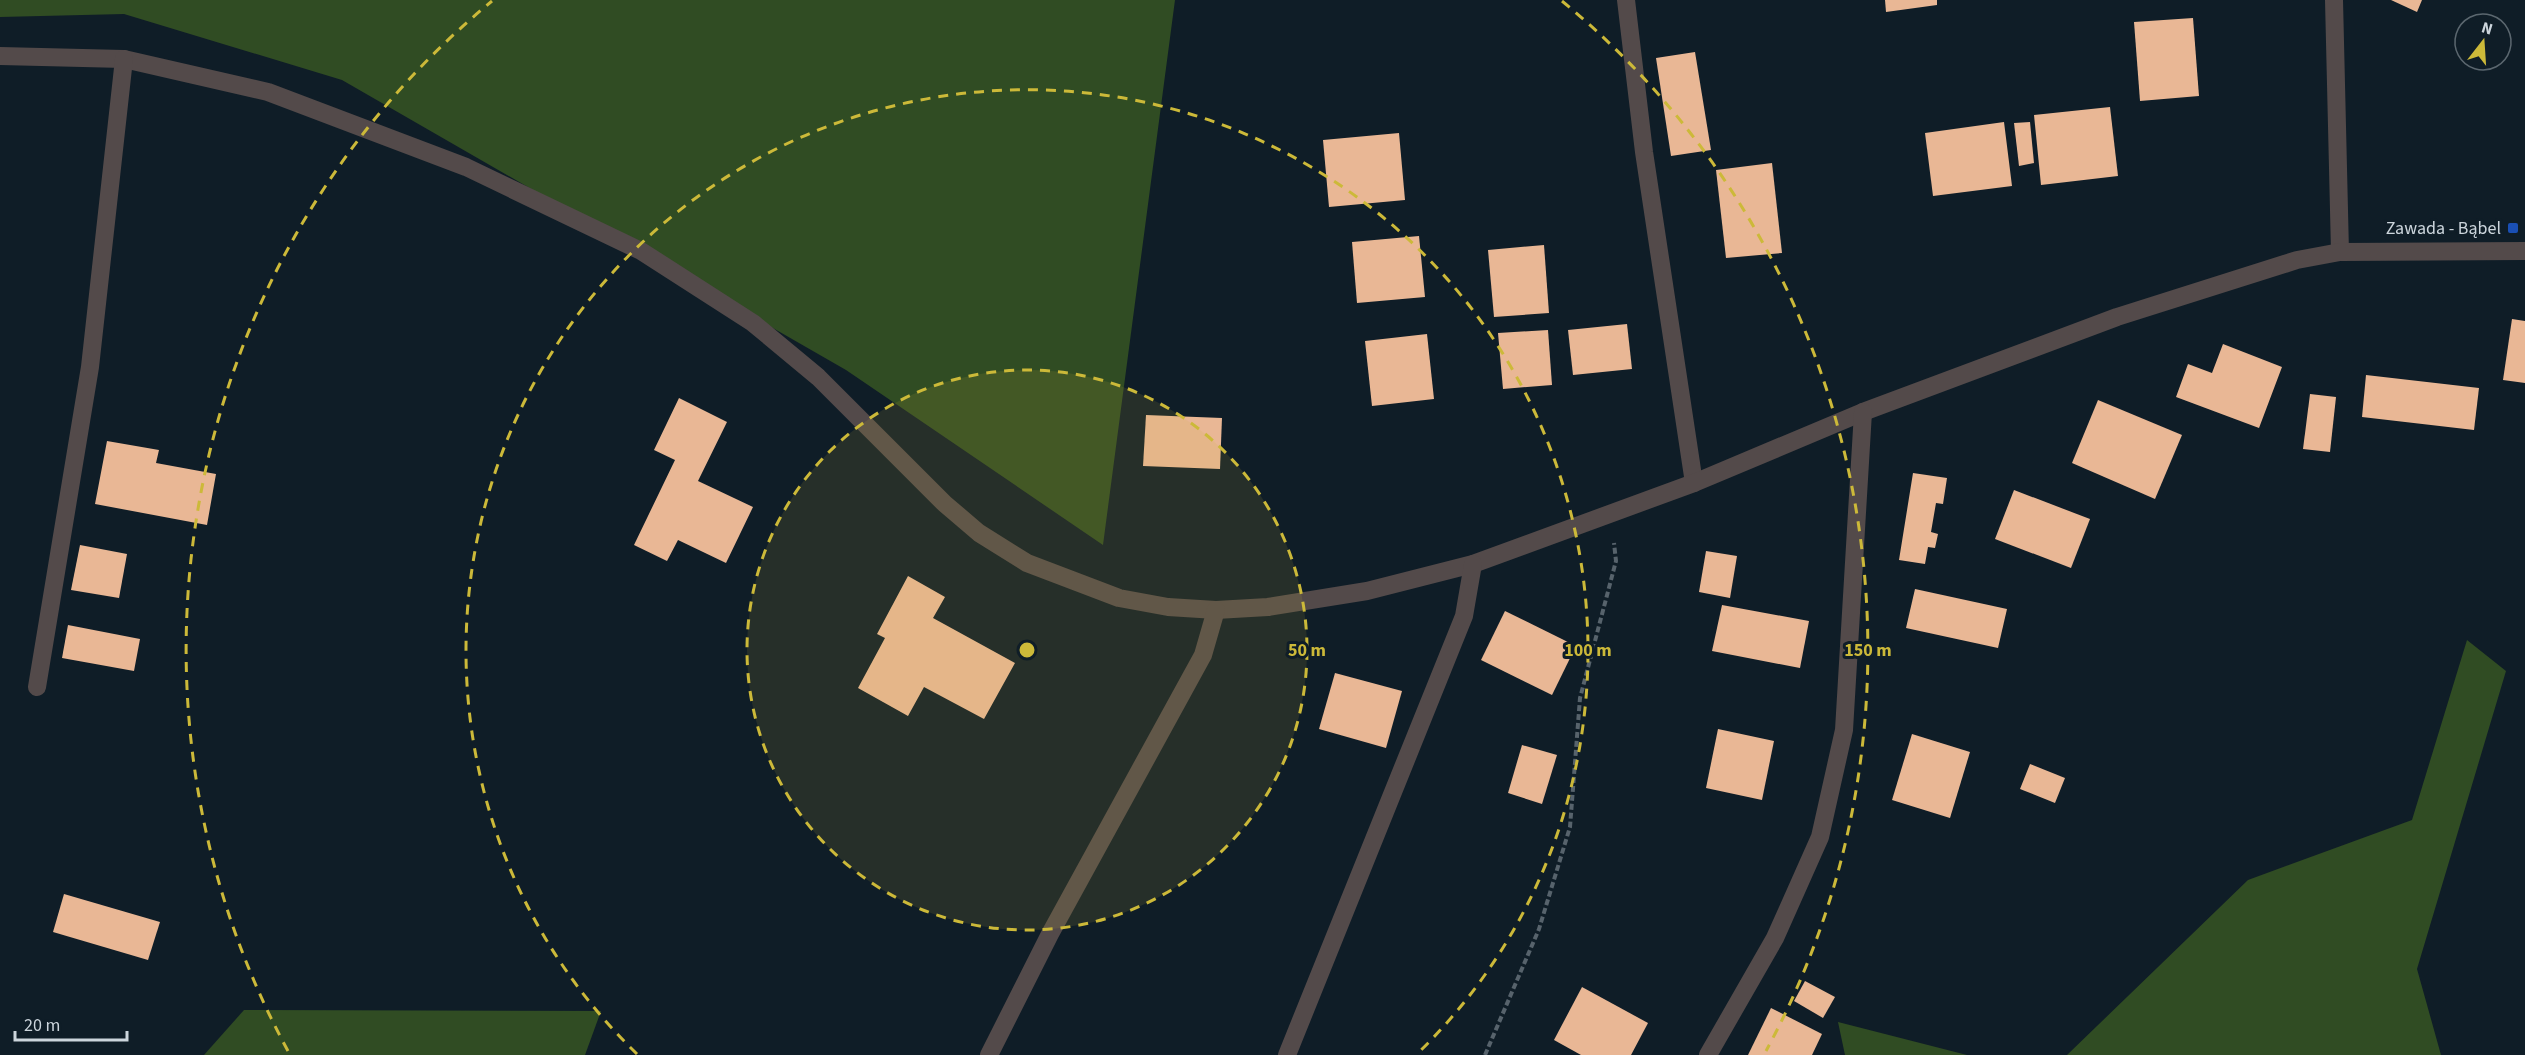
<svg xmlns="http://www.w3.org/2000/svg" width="2525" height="1055" font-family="'Source Sans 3',sans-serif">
<rect width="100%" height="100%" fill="#0f1d27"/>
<g fill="#304c23">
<path d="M0,0H1175L1103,545L846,370L342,80L124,14L0,17Z"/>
<path d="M2467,640L2506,671L2417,969L2441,1055H2067L2248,880L2412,820Z"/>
<path d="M244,1010L601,1011L585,1055H204Z"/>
<path d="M1838,1022L1967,1055H1845Z"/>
</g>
<g fill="#e9b795">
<path d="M1885,0H1937V5L1886,12Z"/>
<path d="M2391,0H2422L2417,12Z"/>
<path d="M2193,18L2199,96L2140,101L2134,22Z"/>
<path d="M1695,52L1711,150L1671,156L1656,58Z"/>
<path d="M2110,107L2118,176L2041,185L2034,115Z"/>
<path d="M2004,122L2012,186L1933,196L1925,133Z"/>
<path d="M2030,122L2034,163L2019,166L2014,123Z"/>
<path d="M1399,133L1405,200L1329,207L1323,140Z"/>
<path d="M1772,163L1782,253L1726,258L1716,170Z"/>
<path d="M1419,236L1425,297L1357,303L1352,242Z"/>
<path d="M1544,245L1549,313L1494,317L1488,250Z"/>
<path d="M2512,319L2525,321V383L2503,380Z"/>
<path d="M1627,324L1632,369L1573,375L1568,330Z"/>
<path d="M1548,330L1552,385L1503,389L1498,333Z"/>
<path d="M1427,334L1434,399L1372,406L1365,341Z"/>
<path d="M2223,344L2282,367L2259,428L2176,397L2188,364L2212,373Z"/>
<path d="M2366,375L2479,388L2474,430L2362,417Z"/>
<path d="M2310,394L2336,397L2330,452L2303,449Z"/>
<path d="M679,398L727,422L698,481L753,507L726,563L678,540L667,561L634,545L675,460L654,450Z"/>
<path d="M2098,400L2182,435L2155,499L2072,463Z"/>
<path d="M1146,415L1222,418L1220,469L1143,466Z"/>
<path d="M107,441L159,450L156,463L216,474L207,525L95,504Z"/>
<path d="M1913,473L1947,478L1943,504L1936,503L1931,532L1938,534L1935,548L1928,547L1925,564L1899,560Z"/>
<path d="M2014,490L2090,519L2071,568L1995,539Z"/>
<path d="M80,545L127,554L119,598L71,590Z"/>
<path d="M1706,551L1737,556L1730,598L1699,592Z"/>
<path d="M908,576L945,597L933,618L1015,663L984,719L924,687L908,716L858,688L885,638L877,634Z"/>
<path d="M1915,589L2007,609L1998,648L1906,628Z"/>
<path d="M1722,605L1809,621L1800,668L1712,651Z"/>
<path d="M1505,611L1576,646L1552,695L1481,660Z"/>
<path d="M68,625L140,639L134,671L62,658Z"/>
<path d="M1335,673L1402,691L1386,748L1319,729Z"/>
<path d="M1718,729L1774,741L1762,800L1706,788Z"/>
<path d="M1912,734L1970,752L1950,818L1892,800Z"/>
<path d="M1522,745L1557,755L1542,804L1508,793Z"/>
<path d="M2030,764L2065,778L2055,803L2020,789Z"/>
<path d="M64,894L160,922L148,960L53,932Z"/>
<path d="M1805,981L1835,997L1823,1018L1794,1001Z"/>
<path d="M1582,987L1648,1023L1631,1055H1581L1554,1040Z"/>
<path d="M1771,1008L1822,1034L1812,1055H1748Z"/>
</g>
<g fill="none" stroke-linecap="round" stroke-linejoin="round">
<path stroke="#57636c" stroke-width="4" stroke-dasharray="6 3" stroke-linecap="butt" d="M1485,1055L1539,929L1570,827L1580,698L1616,561L1614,543"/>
<g stroke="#534a4a" stroke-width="18">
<path d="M1626,0L1644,152L1694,483"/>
<path d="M2334,0L2340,252"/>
<path d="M0,56L124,59L268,92L466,167L641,251L753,323L818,377L945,504L979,533L1027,563L1119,598L1168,607L1216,610L1268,607L1367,591L1473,564L1694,483L1863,412L2117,317L2297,260L2340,252L2525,251"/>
<path d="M37,687L90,367L124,59"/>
<path d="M989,1055L1050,934L1203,655L1216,610"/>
<path d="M1287,1055L1464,616L1473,564"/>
<path d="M1708,1055L1775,938L1820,837L1844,730L1863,412"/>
</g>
</g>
<circle cx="1027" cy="650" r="280" fill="#ccb939" fill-opacity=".12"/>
<g fill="none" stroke="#ccb939" stroke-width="3" stroke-dasharray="10 8">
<circle cx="1027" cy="650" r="280"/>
<path d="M637 1054A561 561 0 1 1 1417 1054"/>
<path d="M288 1051A841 841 0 0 1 492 1M1562 1A841 841 0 0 1 1766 1051"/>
</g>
<rect fill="#1a4fb4" stroke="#0f1d27" stroke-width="2" x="2507" y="222" width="12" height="12" rx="3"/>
<g text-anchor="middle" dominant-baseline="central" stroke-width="6" stroke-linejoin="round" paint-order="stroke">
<g font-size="18" fill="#ccd5dc" stroke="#0f1d27" text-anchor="end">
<text x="2501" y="228">Zawada - Bąbel</text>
</g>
</g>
<circle cx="1027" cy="650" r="9" fill="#ccb939" stroke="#0f1d27" stroke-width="3"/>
<g font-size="18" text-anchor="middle" font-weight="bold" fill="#ccb939" stroke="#0f1d27" stroke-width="6" stroke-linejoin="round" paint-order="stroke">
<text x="1307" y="656">50 m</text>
<text x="1588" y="656">100 m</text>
<text x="1868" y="656">150 m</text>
</g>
<g transform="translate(2483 42) rotate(17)"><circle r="28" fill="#0f1d27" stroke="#5b676f" stroke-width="1.5"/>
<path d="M0-4.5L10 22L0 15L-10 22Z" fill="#ccb939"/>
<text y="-9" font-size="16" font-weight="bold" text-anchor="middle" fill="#ccd5dc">N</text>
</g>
<path d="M15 1031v9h112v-9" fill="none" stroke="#ccd5dc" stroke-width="3"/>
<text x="24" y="1031" font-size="18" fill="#ccd5dc" stroke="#0f1d27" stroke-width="4.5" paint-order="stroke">20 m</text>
</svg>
